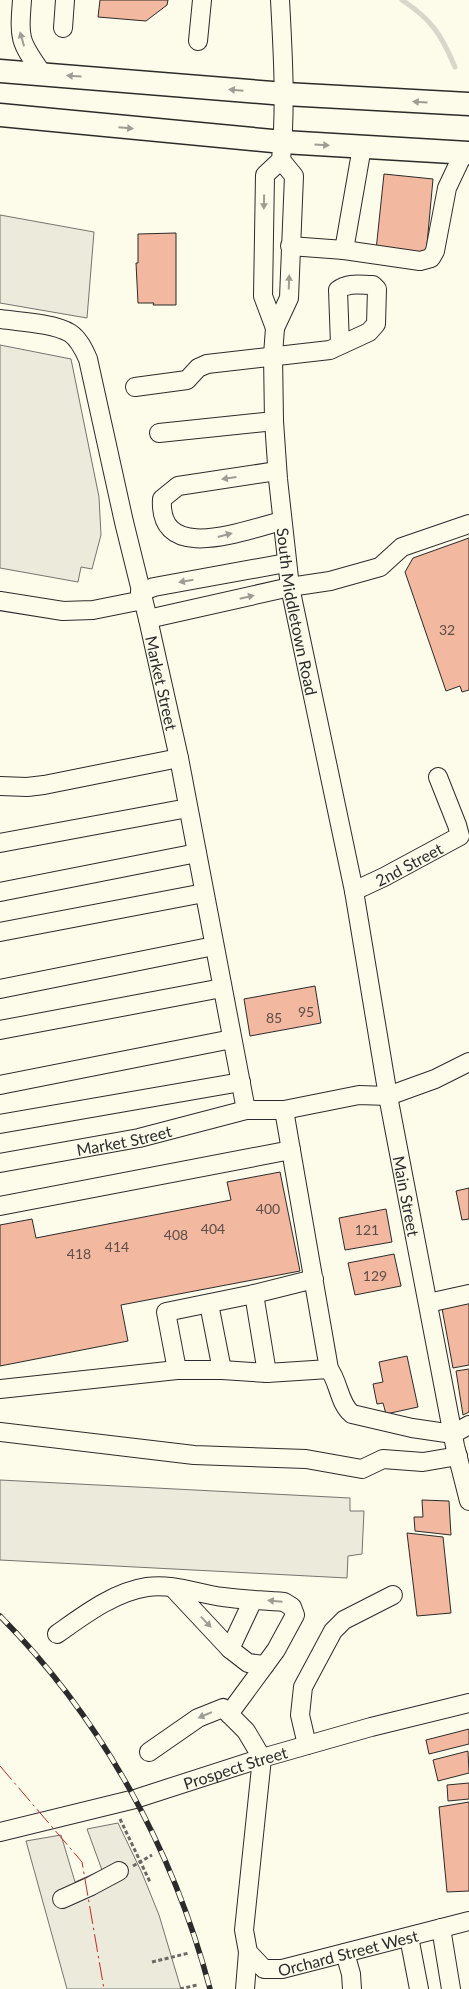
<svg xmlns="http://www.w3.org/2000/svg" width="469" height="1989" font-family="Lato,sans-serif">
<rect width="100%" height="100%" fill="#fdfbea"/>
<g fill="#eceadb" stroke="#74746e">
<path d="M0,215L94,232L87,318L0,303Z"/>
<path d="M0,345L71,359L99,497L101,535L92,569L81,567L78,582L0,568Z"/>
<path d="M0,1480L350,1498V1511H364L362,1554L348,1556L347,1578L0,1560Z"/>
<path d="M118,1823L142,1873L159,1915L181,1989H67L26,1841L61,1835L75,1882L102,1870L87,1829Z"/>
</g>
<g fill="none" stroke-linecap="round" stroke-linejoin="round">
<path stroke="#d8d7c9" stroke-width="5" d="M402,0C432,20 441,34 455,67"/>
</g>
<g fill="#f2b8a0" stroke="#2b2b2b">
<path d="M100,0H168L167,5L146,21L98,17Z"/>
<path d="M384,174L433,179L426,255L376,250Z"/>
<path d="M176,233V305H153L154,303H138L136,263H138V234Z"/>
<path d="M469,538V690L462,692L460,686L446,691L405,572L413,558Z"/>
<path d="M315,986L321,1023L250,1036L244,999Z"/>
<path d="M280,1172L300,1271L121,1305L128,1341L0,1366V1225L32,1219L36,1238L231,1200L227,1182Z"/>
<path d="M469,1188V1219L462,1220L456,1191Z"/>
<path d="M386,1209L392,1242L345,1250L339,1218Z"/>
<path d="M394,1254L401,1286L355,1295L348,1263Z"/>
<path d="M469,1298V1365L453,1368L441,1303Z"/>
<path d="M407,1356L418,1407L386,1414L383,1403L377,1404L373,1384L383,1382L379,1362Z"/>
<path d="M469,1369V1412L463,1415L456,1371Z"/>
<path d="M422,1500L449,1501L451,1535L415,1531L414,1517H423Z"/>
<path d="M407,1533L443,1537L451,1613L417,1616Z"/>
<path d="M469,1729V1744L429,1754L426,1740Z"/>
<path d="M468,1751L469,1773L438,1781L433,1760Z"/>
<path d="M469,1783V1799L448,1801L447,1785Z"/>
<path d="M469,1802V1891L447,1892L439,1807Z"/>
</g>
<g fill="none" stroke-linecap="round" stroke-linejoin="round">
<g stroke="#2b2b2b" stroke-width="20">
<g id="minor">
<path d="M22,0C19,39 19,41 42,73"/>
<path d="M63,28L65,0"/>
<path d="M198,41L202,0"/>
<path id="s1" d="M281,160L294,176L289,298L275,328L273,355L274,421L278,479L290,587L354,891L388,1096L455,1446L469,1501"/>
<path d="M290,246L344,250L362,147"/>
<path d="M344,250L420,261L431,258L435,251L447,188L464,152"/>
<path id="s2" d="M0,319C20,322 53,323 70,333C79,339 84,350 88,359L124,522L148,619L179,758L246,1110"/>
<path d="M275,328L263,296L265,175L281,160C286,107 283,54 280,0"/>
<path d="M135,387L187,380L198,368L207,364L330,350L369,332L376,324L377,289L373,285C361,285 348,282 338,290L340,345"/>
<path d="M159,433L274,421"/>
<path d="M277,471L178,486L162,499C158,566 247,529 282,521"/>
<path d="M140,592L154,587L286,563"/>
<path d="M0,601L63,611L93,610L143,600"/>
<path d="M148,619L290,587L330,581L380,567L402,547L469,524"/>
<path d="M0,786L27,787L44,785L179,758"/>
<path d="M0,843L188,808"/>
<path id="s3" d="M354,891L384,877L460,836L457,825L438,777"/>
<path d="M0,892L197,853"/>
<path d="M0,932L204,893"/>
<path d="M0,989L214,946"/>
<path d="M0,1030L222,988"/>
<path d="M0,1085L232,1039"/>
<path d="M284,1110L329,1369L267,1373L222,1370H177L166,1312L254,1294L314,1279"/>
<path d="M0,1124L241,1082"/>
<path id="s4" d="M0,1163L139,1138L246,1110H284L359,1095L388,1096L435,1079L469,1062"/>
<path d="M0,1206L291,1150"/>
<path d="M254,1294L267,1373"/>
<path d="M428,1303L469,1294"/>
<path d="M209,1304L222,1370"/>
<path d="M329,1369C339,1382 339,1404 352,1414L412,1428L453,1434L469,1425"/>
<path d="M0,1389L177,1370"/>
<path d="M0,1432L194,1455L306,1459L362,1469L383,1459L423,1462L458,1456"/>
<path d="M57,1634C84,1615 114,1592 147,1587C173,1583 198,1594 223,1597C243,1600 263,1600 284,1602L292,1607L295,1615L276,1650L265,1665L248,1663L230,1649L172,1587"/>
<path d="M230,1649L253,1600"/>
<path d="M229,1714L265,1665"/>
<path d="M307,1745L300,1715L303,1687L333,1631L344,1620L393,1595"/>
<path id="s5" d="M149,1752L198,1718L223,1708L246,1731L262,1758L244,1930L248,1952L264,1969H282L469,1921"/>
<path id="s6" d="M0,1832L135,1799L262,1758L371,1727L469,1703"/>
<path d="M62,1899L91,1886L119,1871"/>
<path d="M441,1928L451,1989"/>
<path d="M409,1937L419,1989"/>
<path d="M345,1953L351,1974L352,1989"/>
<path d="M245,1989L248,1952"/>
</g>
</g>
<g stroke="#2b2b2b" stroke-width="25">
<g id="major">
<path d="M0,71L285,94L469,104"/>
<path d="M0,115L283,142L469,153"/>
</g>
</g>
<g stroke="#6a6964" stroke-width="3" stroke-dasharray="4 2.5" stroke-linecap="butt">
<path d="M120,1819L150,1882"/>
<path d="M133,1866L152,1855"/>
<path d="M152,1962L189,1953"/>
<path d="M180,1989L197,1985"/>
</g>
<use href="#minor" stroke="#fdfbea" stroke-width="18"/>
<use href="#major" stroke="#fdfbea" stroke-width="22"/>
<g stroke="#2b2b2b" stroke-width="5.5">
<path id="rail" d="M0,1616C102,1719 173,1849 210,1989"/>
</g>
<use href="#rail" stroke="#fdfbea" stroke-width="4" stroke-dasharray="11" stroke-linecap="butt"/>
<path stroke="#c62828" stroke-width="1" stroke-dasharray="18 4 2.5 4" stroke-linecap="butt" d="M0,1766L82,1862L104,1989"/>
</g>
<defs><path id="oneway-solid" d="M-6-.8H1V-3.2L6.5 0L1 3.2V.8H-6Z" transform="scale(1.25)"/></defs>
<g fill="#9e9d94">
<use href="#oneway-solid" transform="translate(22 39) rotate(-106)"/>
<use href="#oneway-solid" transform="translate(74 76) rotate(-176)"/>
<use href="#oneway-solid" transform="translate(236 90) rotate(-175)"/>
<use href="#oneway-solid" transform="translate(420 102) rotate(-177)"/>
<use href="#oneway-solid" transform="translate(126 128) rotate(5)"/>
<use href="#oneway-solid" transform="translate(322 145) rotate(4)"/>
<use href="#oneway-solid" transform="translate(264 202) rotate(91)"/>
<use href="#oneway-solid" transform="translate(289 282) rotate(-88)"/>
<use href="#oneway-solid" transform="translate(229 478) rotate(172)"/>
<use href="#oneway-solid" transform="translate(225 535) rotate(-15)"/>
<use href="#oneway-solid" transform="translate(186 581) rotate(170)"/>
<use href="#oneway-solid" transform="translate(247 597) rotate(-13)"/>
<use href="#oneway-solid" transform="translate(275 1601) rotate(-175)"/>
<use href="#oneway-solid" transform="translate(206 1622) rotate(46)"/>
<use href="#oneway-solid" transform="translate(205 1715) rotate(157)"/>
</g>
<g text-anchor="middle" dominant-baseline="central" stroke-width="4" stroke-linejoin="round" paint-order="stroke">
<g font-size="14" fill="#5d4e48">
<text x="447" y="629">32</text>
<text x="306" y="1011">95</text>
<text x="274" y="1017">85</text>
<text x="268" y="1208">400</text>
<text x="213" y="1228">404</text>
<text x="367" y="1229">121</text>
<text x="176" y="1234">408</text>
<text x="117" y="1246">414</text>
<text x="79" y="1253">418</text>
<text x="375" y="1275">129</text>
</g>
<g font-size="16" fill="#2b2b2b" stroke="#fdfbea">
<text stroke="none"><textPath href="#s1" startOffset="461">South Middletown Road</textPath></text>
<text stroke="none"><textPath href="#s2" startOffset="436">Market Street</textPath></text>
<text stroke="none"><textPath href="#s3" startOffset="61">2nd Street</textPath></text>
<text stroke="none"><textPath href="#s4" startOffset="126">Market Street</textPath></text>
<text stroke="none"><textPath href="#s1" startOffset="1056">Main Street</textPath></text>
<text stroke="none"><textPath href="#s6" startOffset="244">Prospect Street</textPath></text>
<text stroke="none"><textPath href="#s5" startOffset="455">Orchard Street West</textPath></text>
</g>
</g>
</svg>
